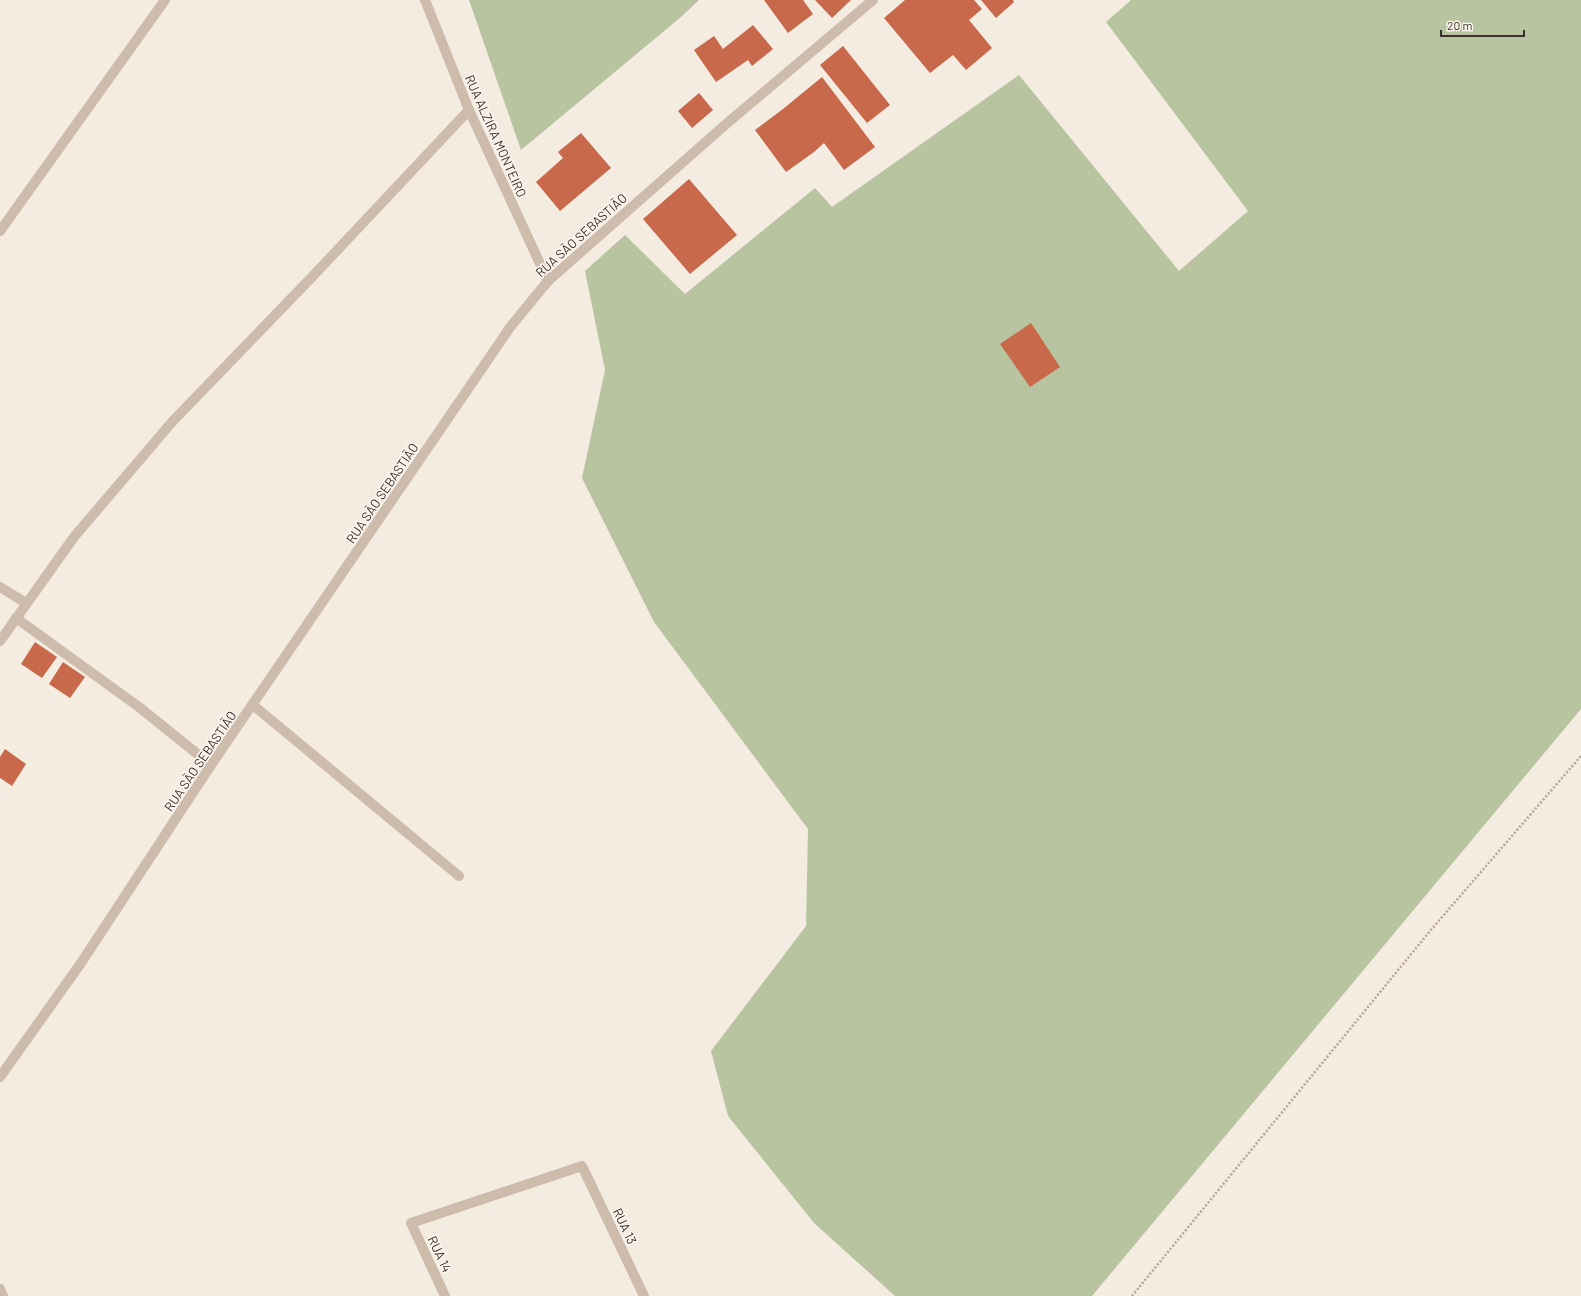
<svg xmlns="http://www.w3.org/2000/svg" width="1581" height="1296" font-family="Barlow,sans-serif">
<rect width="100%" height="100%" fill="#f4ebe1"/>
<g fill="#b8c4a0">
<path d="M469,0H699L681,17L521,150Z"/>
<path d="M1131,0H1581V709L1092,1296H895L814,1223L728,1116L711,1051L806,926L808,829L654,622L582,478L605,370L585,271L625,235L685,294L815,188L832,207L1019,75L1179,271L1248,211L1106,22Z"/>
</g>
<g fill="#c8694b">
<path d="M764,0H803L813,14L788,33Z"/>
<path d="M815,0H851L832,18Z"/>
<path d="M905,0H974L982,9L969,20L992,48L966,70L953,55L930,73L884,18Z"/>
<path d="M981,0H1013L1014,2L996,18Z"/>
<path d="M753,25L773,49L752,66L748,60L716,82L694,50L714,36L723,49Z"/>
<path d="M843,46L890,105L867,123L820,65Z"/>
<path d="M822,77L875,147L844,170L824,143L814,152L786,172L755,130L783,109Z"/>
<path d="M699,93L713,110L692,128L678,111Z"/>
<path d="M581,133L611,168L560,211L536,182L563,158L558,152Z"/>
<path d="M689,179L737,235L690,274L643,219Z"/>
<path d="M1031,323L1060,367L1030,387L1000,344Z"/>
<path d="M35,642L57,657L42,678L21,664Z"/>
<path d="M63,662L85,677L70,698L49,684Z"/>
<path d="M5,749L26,764L12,786L0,778V757Z"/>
</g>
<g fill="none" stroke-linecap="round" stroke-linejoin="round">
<path stroke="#b9a596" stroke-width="2.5" stroke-dasharray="2 2" stroke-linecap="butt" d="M1132,1296L1430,931L1581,756"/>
<g stroke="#cdbbac" stroke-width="10">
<path d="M425,0L469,110L548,281"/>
<path d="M0,231L165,0"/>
<path d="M0,587L26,603"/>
<path d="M16,618L139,707L211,765"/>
<path d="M0,641L74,537L172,422L312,277L469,110"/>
<path d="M253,705L459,876"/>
<path d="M0,1077L81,963L211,765L511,326L548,281L725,125L873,0"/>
<path d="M0,1289L3,1296"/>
<path d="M445,1296L411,1223L582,1166L644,1296"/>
</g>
</g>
<g text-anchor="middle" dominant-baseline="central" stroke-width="3.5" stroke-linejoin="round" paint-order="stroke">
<g font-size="13" fill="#3b302b" stroke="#fbf5ee">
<text transform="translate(496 136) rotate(66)">RUA ALZIRA MONTEIRO</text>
<text transform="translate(581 235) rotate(-42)">RUA SÃO SEBASTIÃO</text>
<text transform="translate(382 493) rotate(-56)">RUA SÃO SEBASTIÃO</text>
<text transform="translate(200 761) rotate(-56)">RUA SÃO SEBASTIÃO</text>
<text transform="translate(625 1226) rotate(65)">RUA 13</text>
<text transform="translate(440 1254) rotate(65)">RUA 14</text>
</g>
</g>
<path d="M1441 30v6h83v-6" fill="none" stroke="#3b302b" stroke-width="2"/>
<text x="1447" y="30" font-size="12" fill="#3b302b" stroke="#fbf5ee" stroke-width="3" paint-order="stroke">20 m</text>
</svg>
